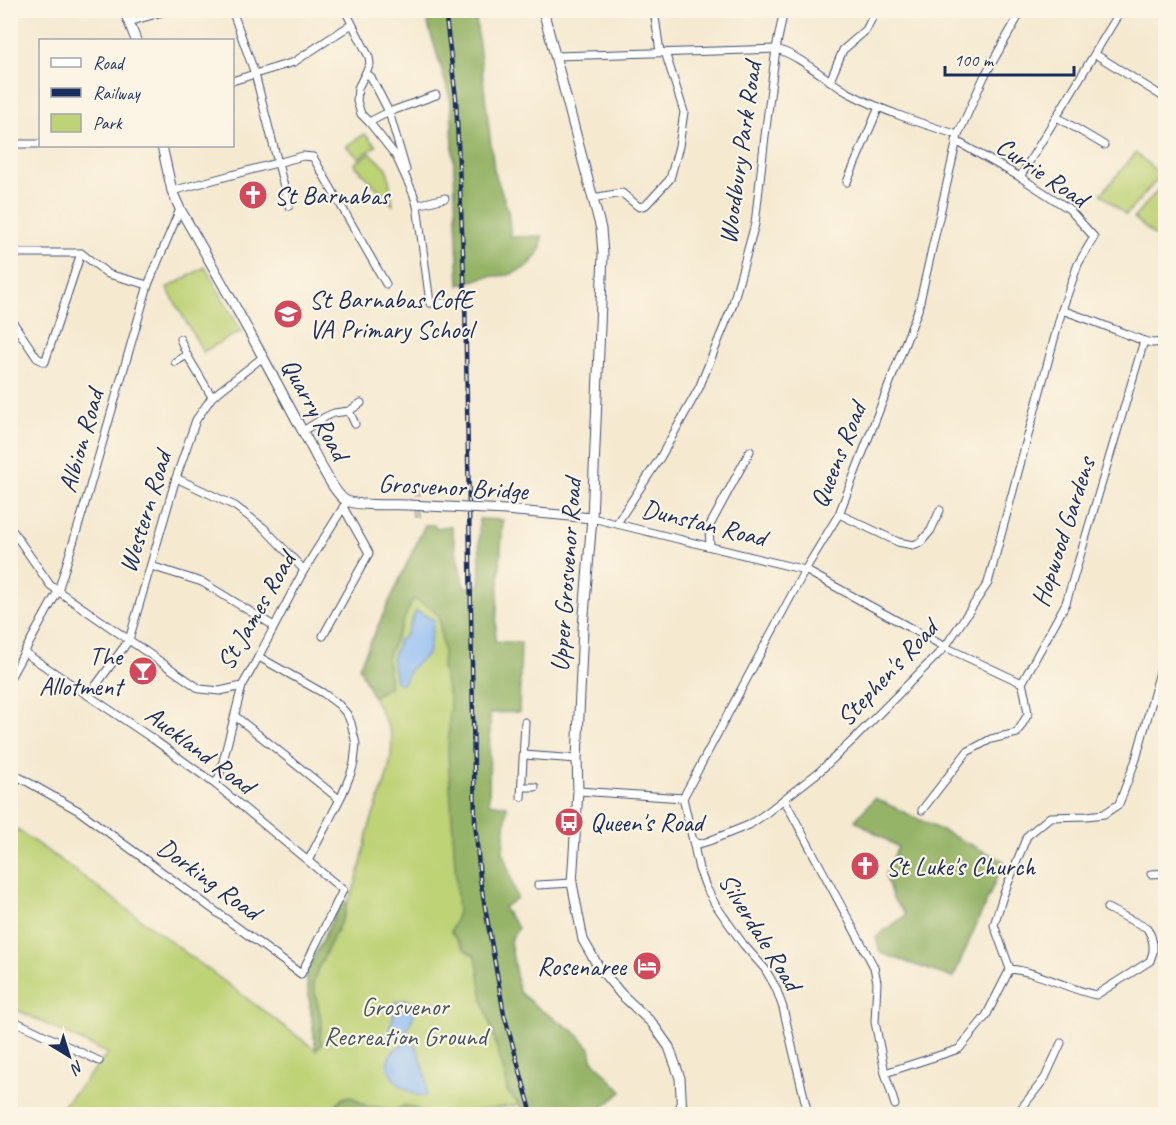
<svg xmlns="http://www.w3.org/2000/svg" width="1176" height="1125" font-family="Caveat,sans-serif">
<rect width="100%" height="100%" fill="#fcf5e5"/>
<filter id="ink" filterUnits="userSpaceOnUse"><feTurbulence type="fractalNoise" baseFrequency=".0167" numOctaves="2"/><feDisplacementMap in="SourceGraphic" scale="12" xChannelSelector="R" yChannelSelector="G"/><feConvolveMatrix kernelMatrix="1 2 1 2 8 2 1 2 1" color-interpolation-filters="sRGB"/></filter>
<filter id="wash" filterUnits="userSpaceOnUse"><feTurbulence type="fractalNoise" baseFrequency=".008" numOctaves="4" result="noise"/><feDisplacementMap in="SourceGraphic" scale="24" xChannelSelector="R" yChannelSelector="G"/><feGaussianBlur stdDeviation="1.35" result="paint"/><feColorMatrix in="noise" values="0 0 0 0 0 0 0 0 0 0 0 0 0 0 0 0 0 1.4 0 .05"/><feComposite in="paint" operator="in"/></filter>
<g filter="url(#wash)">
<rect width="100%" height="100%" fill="#f5e9d0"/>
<g fill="#bed276" stroke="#6c806a" stroke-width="1.5">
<path d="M365,134L376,146L359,158L346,146Z"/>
<path d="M370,153L387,168L393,205L354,164Z"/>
<path d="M1136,153L1161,175L1126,215L1101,194Z"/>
<path d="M1162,185L1165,188V245L1134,218Z"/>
<path d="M205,267L241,331L203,352L167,288Z"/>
<path d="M425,525H434L438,528L451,526L505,1048L507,1091L520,1105L475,1111V1114H56L108,1054L11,1007L10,825L72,868L316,1050L306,974L339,906C339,906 347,902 347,902C357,891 364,847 368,831C377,799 396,768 391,733L359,667Z"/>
</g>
<g fill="#96b467" stroke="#587262" stroke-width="1.5">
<path d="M424,11H475L494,170L508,211L511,237L542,236L541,248L529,266L509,275L485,277L459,285L451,101Z"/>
<path d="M479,519L503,520L495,641L521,643L519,712L490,713L489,803L507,806L503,851L517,898L503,908L518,928L510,941L519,992L538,1008L574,1031L590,1048L592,1059L622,1092L595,1114H523L520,1105L507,1091V1083L483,1000L477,962L474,955L466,951L451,932L458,912L448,754L450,700L442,668L443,651L439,616L430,607L413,599L387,658L390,686L373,697L359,667L425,525H434L438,528L451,526L464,587L480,585Z"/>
<path d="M875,798L1004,861L953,978L880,953L876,937L906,915L893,899L885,875L898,847L855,820Z"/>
<path d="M347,902L345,913L317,971L313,984L322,1023L320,1037L322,1044L316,1050L306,974L339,906Z"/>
<path d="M350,1096L366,1106L382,1108L391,1112L405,1105L419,1110L423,1114H326L343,1098Z"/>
</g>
<g fill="#88b9f4" stroke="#5274a9" stroke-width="1.5">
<path d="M416,611L434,620L428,654L411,668L402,684L396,682L392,659L399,640L405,636Z"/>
<path d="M407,999L414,1012C410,1028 404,1037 388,1044L385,1040C389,1028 397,1015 393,1003Z"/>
<path d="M412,1038L419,1053L427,1081L426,1096C412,1098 384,1077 388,1060C390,1051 405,1043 412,1038Z"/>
</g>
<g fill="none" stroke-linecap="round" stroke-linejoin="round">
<path stroke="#88b9f4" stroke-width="2" d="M344,1111L352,1114"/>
</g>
</g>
<g filter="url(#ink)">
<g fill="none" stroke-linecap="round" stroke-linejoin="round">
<path stroke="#c9c4b9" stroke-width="7" stroke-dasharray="7 3.5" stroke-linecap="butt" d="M417,490L418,520"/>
<g stroke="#3c4b6f" stroke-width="9">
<g id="street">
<path d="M232,10L255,74L289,206"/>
<path d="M345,10L369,57L370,64L358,88L357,101L361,114L369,122L396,156L413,193L417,205L445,198"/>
<path d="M654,10L660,52"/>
<path d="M129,22L169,10"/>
<path d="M1095,54L1165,98"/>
<path d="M556,56L776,49C799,55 825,79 847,92C882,111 920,123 958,135"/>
<path d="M366,73L371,77L389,112L406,170"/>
<path d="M232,81L294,62L352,24"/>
<path d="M830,81L843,50L866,30L876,10"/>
<path d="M1057,117L1104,145"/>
<path d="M369,122L389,112L436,95"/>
<path d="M10,144H40"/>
<path d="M1020,177L1121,10"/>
<path d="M847,182L879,107"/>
<path d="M172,191L303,156L313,157L386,284"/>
<path d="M592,198L622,193L639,207L646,205L670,179L679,146L684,112L665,52"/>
<path d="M417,205L430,303H445"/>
<path d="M10,253H81L108,274L148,285"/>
<path d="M1062,310L1090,320L1144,341L1152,343L1166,342"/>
<path d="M10,318L37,358L45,362L81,253"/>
<path d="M180,339L187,355L212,397"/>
<path d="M175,362L187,355"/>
<path d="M349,411L355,424"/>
<path d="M303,431L325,417L334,413L349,411L361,403"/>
<path d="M176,478L235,506L264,528L304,570"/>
<path d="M839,514L898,542L913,545L921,542L931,530L940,510"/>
<path d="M592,518L805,570L945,647L1022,683L1066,603L1144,341"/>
<path d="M617,523L660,458L699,388L732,307L755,224L765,136L776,49L784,10"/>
<path d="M10,527L50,585L58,591L200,689L220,691L242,686C264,649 282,610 303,572C317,548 333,525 347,501"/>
<path d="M710,546L709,527L750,451"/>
<path d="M151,566L202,582L274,626"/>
<path d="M323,636L369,553L343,507"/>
<path d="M259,657L323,693L339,705L347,714L351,723L356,744L354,763L351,773L342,795L308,861"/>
<path d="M10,678L58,591L82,514L148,285L180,209"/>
<path d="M89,695L129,640L176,478L196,420L212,397L263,357"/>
<path d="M235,716L339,799"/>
<path d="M524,755L577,759"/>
<path d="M10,772L79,811L301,974L343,890L215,784L153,739L25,653"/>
<path d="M215,784L219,777L242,686"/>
<path d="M522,787H535"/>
<path d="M578,791L683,798L805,570L839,514L918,310L958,135L984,77L1022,10"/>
<path d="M521,797L525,722"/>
<path d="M683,798L693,841L699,844L709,841L749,825L765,814L820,771L853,740L945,647L988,583L1062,310L1078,264L1094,237L1069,209L1020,177L956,141"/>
<path d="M784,799L874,967L877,982L875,1022L885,1073L895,1105"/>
<path d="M922,810L967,752L991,739L1017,733L1028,714L1025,695L1022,683"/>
<path d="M693,841L699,869L706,887L715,904L743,944L765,969L776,988L783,1008L808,1114"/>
<path d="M1151,874L1166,873"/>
<path d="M538,885L572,883"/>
<path d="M1010,969L994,925L1003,896L1027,836L1050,817L1087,816L1104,814L1119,804L1136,759L1166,650"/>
<path d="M1010,969C1040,972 1067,989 1096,995L1150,961L1153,952V944L1151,936L1147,928L1107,908"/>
<path d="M10,1019L99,1061"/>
<path d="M885,1073L959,1049L986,1016L1010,969"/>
<path d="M1017,1114L1045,1078L1061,1043"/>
</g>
</g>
<g stroke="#3c4b6f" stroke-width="11">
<g id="secondary">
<path d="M124,10L136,40"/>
<path d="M543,10L601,229L603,254L592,518L583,627L577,759L578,791L572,883L583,940L598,966L621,994L652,1023L669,1047L680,1078L682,1114"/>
<path d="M162,146L172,191L180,209C222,282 263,356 302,430C311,445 332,492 345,500C357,507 393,504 409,505"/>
<path d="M506,510L592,518"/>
</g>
</g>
<use href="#street" stroke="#fff" stroke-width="7"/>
<use href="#secondary" stroke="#fff" stroke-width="9"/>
<g stroke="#1b2f5e" stroke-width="4.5">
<path id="rail" d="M445,10L456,98L465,298L475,821L480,879L504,1014L532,1114"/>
</g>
<use href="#rail" stroke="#fcf5e5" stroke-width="2" stroke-dasharray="7" stroke-linecap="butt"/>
<g stroke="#3c4b6f" stroke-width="11" stroke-linecap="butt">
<path id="secondary-bridge" d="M409,505L506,510"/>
</g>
<use href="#secondary-bridge" stroke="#fff" stroke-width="9"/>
</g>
</g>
<defs>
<g id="church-disc" transform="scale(1.5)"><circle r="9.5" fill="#d1495b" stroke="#fcf5e5"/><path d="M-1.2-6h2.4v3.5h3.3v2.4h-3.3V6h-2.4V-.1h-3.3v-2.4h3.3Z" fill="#fff"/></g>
<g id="school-disc" transform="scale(1.5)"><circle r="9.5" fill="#d1495b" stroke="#fcf5e5"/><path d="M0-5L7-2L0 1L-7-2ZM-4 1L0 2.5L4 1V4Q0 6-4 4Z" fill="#fff"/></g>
<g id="bar-disc" transform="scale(1.5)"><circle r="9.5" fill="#d1495b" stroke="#fcf5e5"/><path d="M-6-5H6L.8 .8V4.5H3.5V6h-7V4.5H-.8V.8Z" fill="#fff"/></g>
<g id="bus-disc" transform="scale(1.5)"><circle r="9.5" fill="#d1495b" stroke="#fcf5e5"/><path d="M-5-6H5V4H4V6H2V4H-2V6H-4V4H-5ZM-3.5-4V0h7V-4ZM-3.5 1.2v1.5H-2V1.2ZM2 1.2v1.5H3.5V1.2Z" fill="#fff"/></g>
<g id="hotel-disc" transform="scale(1.5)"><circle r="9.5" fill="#d1495b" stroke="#fcf5e5"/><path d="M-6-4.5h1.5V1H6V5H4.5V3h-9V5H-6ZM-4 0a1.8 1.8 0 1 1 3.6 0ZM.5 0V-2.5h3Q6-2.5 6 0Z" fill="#fff"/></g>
</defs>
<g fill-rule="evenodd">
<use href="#church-disc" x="253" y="195"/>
<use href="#school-disc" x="288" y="314"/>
<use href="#bar-disc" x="143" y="671"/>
<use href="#bus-disc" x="569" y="822"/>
<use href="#church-disc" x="865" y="866"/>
<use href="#hotel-disc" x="647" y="966"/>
</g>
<g text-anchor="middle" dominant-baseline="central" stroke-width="4.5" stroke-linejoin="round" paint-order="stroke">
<g font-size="26" fill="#1b2f5e" stroke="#fcf5e5">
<text transform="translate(740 153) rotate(-82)">Woodbury Park Road</text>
<text transform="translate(1042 172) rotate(34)">Currie Road</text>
<text transform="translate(315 409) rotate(61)">Quarry Road</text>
<text transform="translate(81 441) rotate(-74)">Albion Road</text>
<text transform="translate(838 455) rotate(-68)">Queens Road</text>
<text transform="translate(453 487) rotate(3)">Grosvenor Bridge</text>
<text transform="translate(145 512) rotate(-73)">Western Road</text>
<text transform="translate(704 523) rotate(14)">Dunstan Road</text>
<text transform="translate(1063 532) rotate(-72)">Hopwood Gardens</text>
<text transform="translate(566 575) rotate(-86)">Upper Grosvenor Road</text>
<text transform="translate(256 611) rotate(-60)">St James Road</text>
<text transform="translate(887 673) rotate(-47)">Stephen's Road</text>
<text transform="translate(200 750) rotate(37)">Auckland Road</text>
<text transform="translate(209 879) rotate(36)">Dorking Road</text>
<text transform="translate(760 932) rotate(58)">Silverdale Road</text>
</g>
<g font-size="26" fill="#1b2f5e" stroke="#fcf5e5" text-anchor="start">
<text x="274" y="195">St Barnabas</text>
<text x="309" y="299">St Barnabas CofE<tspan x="309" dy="30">VA Primary School</tspan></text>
<text x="122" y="656" text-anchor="end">The<tspan x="122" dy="30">Allotment</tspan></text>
<text x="590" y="822">Queen's Road</text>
<text x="886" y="866">St Luke's Church</text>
<text x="626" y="966" text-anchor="end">Rosenaree</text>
</g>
<g font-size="26" fill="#445864" stroke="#fcf5e5">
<text x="405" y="1006">Grosvenor<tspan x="405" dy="30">Recreation Ground</tspan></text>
</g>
</g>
<rect width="1176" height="1125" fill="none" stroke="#fcf5e5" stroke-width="36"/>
<rect x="39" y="39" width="195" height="108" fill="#fcf5e5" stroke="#a2a6af" stroke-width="1.5"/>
<rect x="51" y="58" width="30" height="9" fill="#ffffff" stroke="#a2a6af" stroke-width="1.5"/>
<text x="93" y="69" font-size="18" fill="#1b2f5e">Road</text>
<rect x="51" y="88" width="30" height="9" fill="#1b2f5e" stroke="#a2a6af" stroke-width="1.5"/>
<text x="93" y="99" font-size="18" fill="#1b2f5e">Railway</text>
<rect x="51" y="114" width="30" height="18" fill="#bed276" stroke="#a2a6af" stroke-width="1.5"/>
<text x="93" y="129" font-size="18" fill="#1b2f5e">Park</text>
<g transform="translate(69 1056) rotate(142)" stroke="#fcf5e5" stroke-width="4.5" paint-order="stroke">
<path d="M0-4.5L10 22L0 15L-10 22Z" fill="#1b2f5e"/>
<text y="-9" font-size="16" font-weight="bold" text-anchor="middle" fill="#1b2f5e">N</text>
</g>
<path d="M945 66v9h129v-9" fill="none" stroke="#1b2f5e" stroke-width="3"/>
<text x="954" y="66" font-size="18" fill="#1b2f5e" stroke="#fcf5e5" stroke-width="4.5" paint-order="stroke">100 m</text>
</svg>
